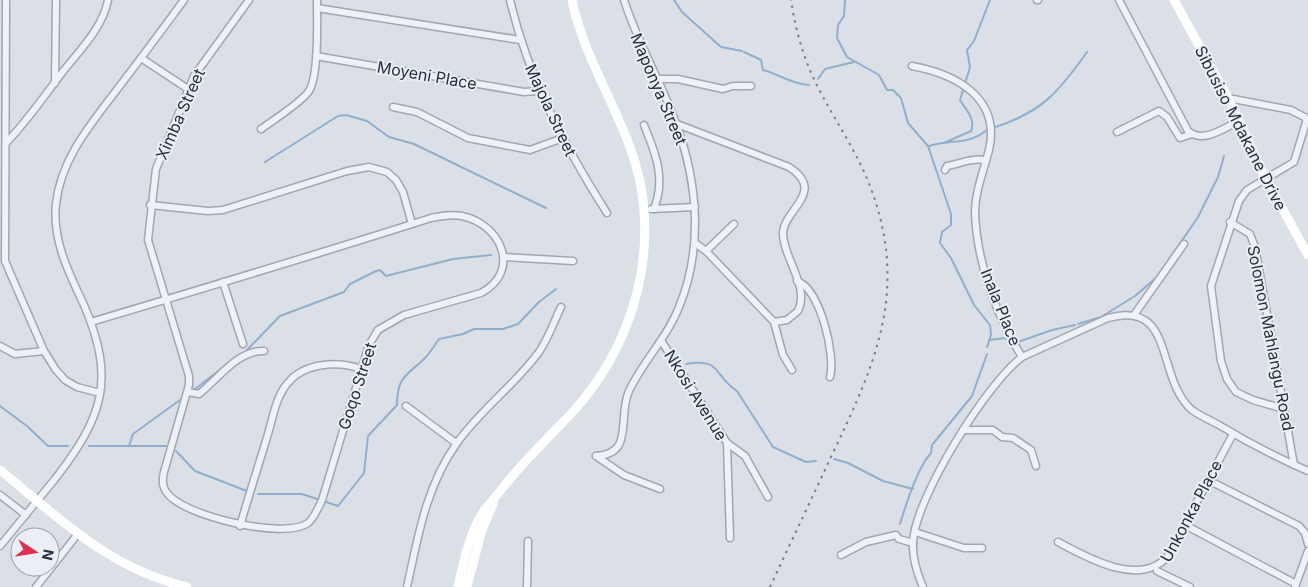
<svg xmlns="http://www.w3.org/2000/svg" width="1308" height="587" font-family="Inter,sans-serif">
<rect width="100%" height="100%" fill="#dbe0e7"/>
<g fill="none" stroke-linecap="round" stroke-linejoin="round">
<g stroke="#91afcc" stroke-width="2">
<path d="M674,0L682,12L721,47L742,51"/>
<path d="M845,0L844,16L838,25L837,38L847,57L879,75L887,90H893L901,98L908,123L928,146L951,214V225L942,232L940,243L951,258L974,305L990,325L991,335L987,347"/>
<path d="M744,52L761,60L763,70C779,74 791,84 809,85"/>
<path d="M818,79L825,69L854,62"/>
<path d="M993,128C1042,112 1058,93 1087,52"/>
<path d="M946,142L971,131C976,119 966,110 960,100L970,67L967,50L974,41L990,0"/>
<path d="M929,146C951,139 967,146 987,130"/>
<path d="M265,162L338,116L346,115L367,121L389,137L414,144L546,208"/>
<path d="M1078,324L1101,317L1135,296L1157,277L1198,217L1218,177L1224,156"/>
<path d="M990,340L1005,338L1009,340"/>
<path d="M1015,343L1052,330L1075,325"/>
<path d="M244,353L280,316L344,292L350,284L376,271L380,270L386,276L453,259L491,255"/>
<path d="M686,364C722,358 712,374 737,391L773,447L806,462L816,461"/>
<path d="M195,389L238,356"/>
<path d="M0,406L27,426L48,446H68"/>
<path d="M89,446H129L133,434L180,400"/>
<path d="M129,446H166"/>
<path d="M176,451L195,471L247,491"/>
<path d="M834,459L848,463L883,481L913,489"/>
<path d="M258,494H302L338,506L364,473L368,436L397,405C397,377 406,376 424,359C430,353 434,346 439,339L463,334L474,329H503L518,324L539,302L556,289"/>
<path d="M900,524C906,504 917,468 931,453L932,445L972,396L987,354"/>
</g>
<g stroke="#a0a7b1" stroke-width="9">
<g id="street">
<path d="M6,0L5,261L44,351L56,370L65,380L77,387L100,393"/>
<path d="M510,0C528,77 565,147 607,213"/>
<path d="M1037,0H1038"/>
<path d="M1119,0L1188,131C1203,144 1224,128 1239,121"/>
<path d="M317,8L520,40"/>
<path d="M316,56L524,92L539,91"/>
<path d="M141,58L188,89"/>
<path d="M912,66C956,74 1001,98 989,150C984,170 975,191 975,213C977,263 996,315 1022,357"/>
<path d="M657,79H678L723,89L733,86H751"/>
<path d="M55,83L56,0"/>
<path d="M1228,98L1291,110L1308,119"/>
<path d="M393,107L417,112L468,138L530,150L563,138"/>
<path d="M677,124L789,167C827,192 784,209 783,233C783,258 810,286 798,311L787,320L774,322L706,251L695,243"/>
<path d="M644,125C656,154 666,179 654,209"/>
<path d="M261,129C272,121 302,102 309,91C319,75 317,21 317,0"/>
<path d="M1117,132L1159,111L1167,117L1180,138L1192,134"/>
<path d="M6,143C27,121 43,98 61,74C78,52 103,28 108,0"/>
<path d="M945,170L947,166C962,163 971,158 986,160"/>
<path d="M150,205L208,211L223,210L347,171L369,167L387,172L396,180L403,192L412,224"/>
<path d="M651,209L695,207"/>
<path d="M1230,222L1250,234L1255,247L1294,465"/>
<path d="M706,251L734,224"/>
<path d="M504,257L573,261"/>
<path d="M797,281C820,288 836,356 830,377"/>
<path d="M223,282L243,344"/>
<path d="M1134,315L1184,244"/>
<path d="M91,322C205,288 318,254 431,218C441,216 451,214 462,216C501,224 522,271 481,293L404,315L378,330L369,345L322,500C318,508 315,517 308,523C285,540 183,516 167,493C162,487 162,480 164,472L189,385V376L148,240L156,169L194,76L249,0"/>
<path d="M774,322L783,355L792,370"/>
<path d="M662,342L727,443L730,538"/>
<path d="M0,346L15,354L44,351"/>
<path d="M188,392L199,394C218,379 238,350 264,351"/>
<path d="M406,406L456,443"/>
<path d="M1284,409L1253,400L1236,392L1227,379L1221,361L1211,286L1239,201L1247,190L1294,162L1307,119"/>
<path d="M963,430H993L1002,437L1013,438L1031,450L1036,466"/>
<path d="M727,443L745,456L768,497"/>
<path d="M596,456C635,454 617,418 629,391C643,361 667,338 679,307C703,249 698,184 677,126C662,83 638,44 624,0"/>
<path d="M596,456L624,475L660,489"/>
<path d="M1208,480L1299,526L1305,533L1308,544"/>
<path d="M0,495L26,515"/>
<path d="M1185,525L1296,584"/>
<path d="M240,526C249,495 259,464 268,434C273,417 276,397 287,384C304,362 338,361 361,369"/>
<path d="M915,532L964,548H982"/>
<path d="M1058,542C1091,560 1141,587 1168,556L1233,434"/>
<path d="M0,546C18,524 37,501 55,479C103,417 116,380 84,305C69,273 52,240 56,204C61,155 97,117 125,79C145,53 164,27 184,0"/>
<path d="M841,555L866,542L896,535L899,539L913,543"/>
<path d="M1157,571L1190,587"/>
<path d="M36,587L77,535"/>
<path d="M407,587C418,537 426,486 457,443C480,410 515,385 539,352C548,339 554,322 561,307"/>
<path d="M527,587L528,541"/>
<path d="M923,587C917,573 912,558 913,542C915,498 987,383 1022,357L1108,318C1176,299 1155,378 1192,410C1200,416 1210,420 1219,425C1247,442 1278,458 1308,471"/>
<path d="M1295,587L1308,551"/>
</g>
</g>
<use href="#street" stroke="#eef1f5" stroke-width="6"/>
<g stroke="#fff" stroke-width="9">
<path d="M1174,0L1228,98L1266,179L1308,255"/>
<path d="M0,470C60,519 110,569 187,587"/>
<path d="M458,587C463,564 468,540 479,519C484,509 491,503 497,495C518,467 542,444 566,419C620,364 650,287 644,210C639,133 587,74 572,0"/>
<path d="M467,587L481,533L493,504"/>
</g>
<path stroke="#737f92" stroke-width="2" stroke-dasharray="2.5 5" stroke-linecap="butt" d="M770,587C790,544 811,500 831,457C875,364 910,291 870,186C858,154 837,124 821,93C805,64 796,33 791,0"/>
</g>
<g text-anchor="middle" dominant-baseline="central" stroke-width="4" stroke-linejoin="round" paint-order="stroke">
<g font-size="16" fill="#242e3f" stroke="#eaeff5">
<text transform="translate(427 75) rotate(10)">Moyeni Place</text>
<text transform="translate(659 89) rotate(67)">Maponya Street</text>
<text transform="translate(551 110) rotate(65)">Majola Street</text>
<text transform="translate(180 114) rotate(-66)">Ximba Street</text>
<text transform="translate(1241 128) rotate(63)">Sibusiso Mdakane Drive</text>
<text transform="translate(1001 307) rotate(68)">Inala Place</text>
<text transform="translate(1271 338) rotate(79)">Solomon Mahlangu Road</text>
<text transform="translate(357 386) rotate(-72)">Goqo Street</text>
<text transform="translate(696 395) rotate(58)">Nkosi Avenue</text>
<text transform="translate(1191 511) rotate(-62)">Unkonka Place</text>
</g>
</g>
<g transform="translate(35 552) rotate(102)"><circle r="24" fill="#eaeff5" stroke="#9ba2ac"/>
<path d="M0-4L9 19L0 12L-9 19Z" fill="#db314e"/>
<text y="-8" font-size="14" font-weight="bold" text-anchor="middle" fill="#242e3f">N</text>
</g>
</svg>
